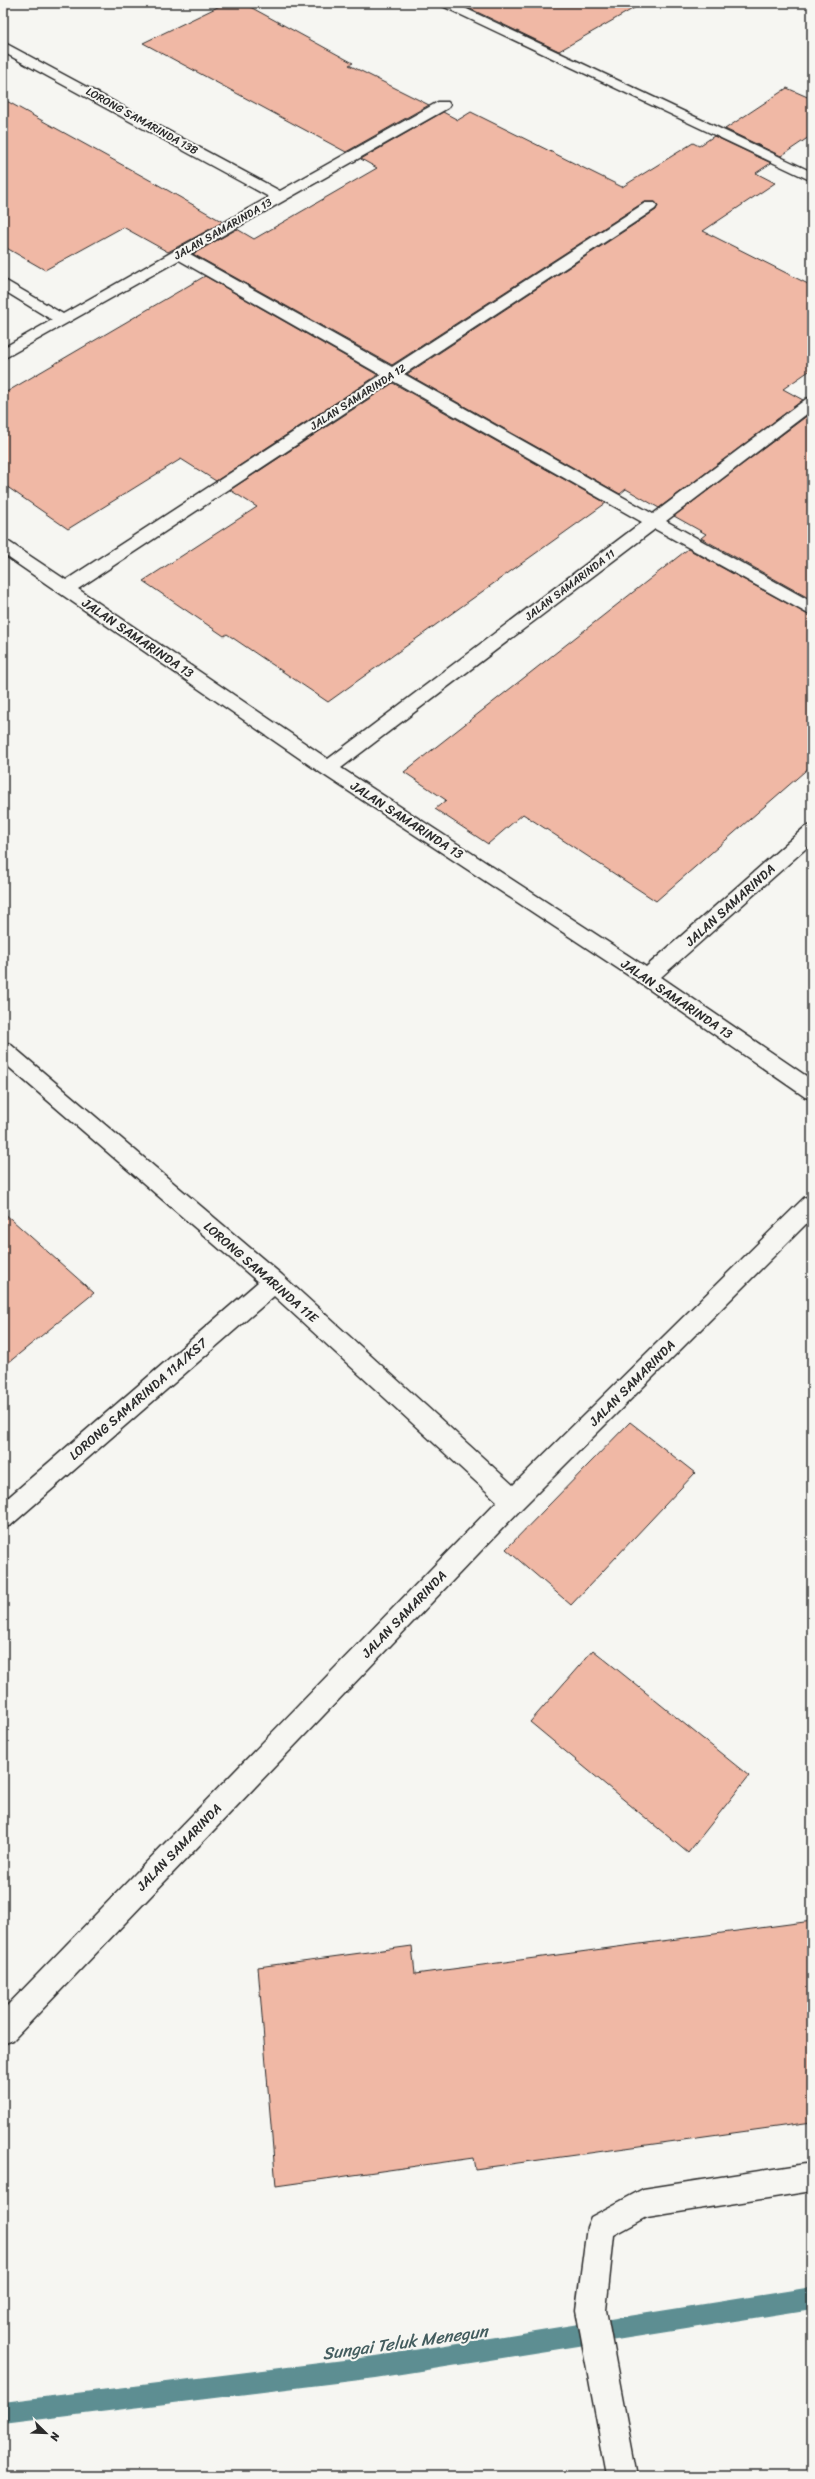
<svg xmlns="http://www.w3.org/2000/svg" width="815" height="2479" font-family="Sriracha,sans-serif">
<rect width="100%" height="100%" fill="#f6f6f2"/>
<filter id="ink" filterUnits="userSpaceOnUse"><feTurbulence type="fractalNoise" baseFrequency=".025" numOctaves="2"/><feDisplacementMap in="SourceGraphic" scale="8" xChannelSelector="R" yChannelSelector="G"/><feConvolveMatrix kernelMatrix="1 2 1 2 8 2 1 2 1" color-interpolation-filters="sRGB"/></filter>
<g filter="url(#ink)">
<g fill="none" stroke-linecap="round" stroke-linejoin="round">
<path fill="#5d8e92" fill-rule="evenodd" d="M812,2287V2309L376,2378L3,2424V2402L376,2356Z"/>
</g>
<g fill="#f0b8a5" stroke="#2b2b2b">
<path d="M226,3H243L353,63L349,65L429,105L346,152L143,43Z"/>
<path d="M458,3H643L559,51Z"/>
<path d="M787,88L812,99V135L781,156L725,129Z"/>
<path d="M3,99L155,183L223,222L168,252L123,227L45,270L3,246Z"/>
<path d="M443,112L458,120L471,112L622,187L693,143L699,146L714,136L771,163L756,173L775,183L703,231L812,286V369L783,389L803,400L659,508L626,489L620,494L407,374L656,210L658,205L655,202H644L392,365L193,254L237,229L254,239L377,168L361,159Z"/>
<path d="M205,276L378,375L216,481L181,459L68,529L3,484V394Z"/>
<path d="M393,383L606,503L328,702L227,634L224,636L143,581L257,507L230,490Z"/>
<path d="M812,412V600L701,538L706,534L674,516Z"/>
<path d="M688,549L812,617V765L656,901L523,814L488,844L435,809L446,800L404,772Z"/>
<path d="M3,1212L94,1293L3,1367Z"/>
<path d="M630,1422L695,1473L571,1605L506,1549Z"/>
<path d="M593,1650L749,1776L688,1853L530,1722Z"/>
<path d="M812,1921V2122L475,2169L473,2158L276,2186L258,1967L412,1946L415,1974Z"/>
</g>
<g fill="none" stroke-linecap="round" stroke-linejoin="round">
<g stroke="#2b2b2b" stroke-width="3">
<g id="minor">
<path d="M436,3H454L812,172V181Z"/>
<path d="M3,42L280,191L438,102H448L450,105L448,108L190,254L392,367L645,203H655L657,206L655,209L404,374L653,514L806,399L812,397V410L666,521L812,602V616L655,529L341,768L646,967L805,827L812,825V843L661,977L812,1080V1099L805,1097L640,983L321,773L3,554V540L9,542L66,580L381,375L179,260L3,359V348L52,320L3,290V279L63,314L269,197L3,52ZM393,381L642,522L328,759L78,589Z"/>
<path d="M3,1042L10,1044L282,1275L513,1485L804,1198L812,1195V1218L521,1509L13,2040L3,2044V2010L497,1501L274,1296L11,1525L3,1528V1502L258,1282L3,1062Z"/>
<path d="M812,2163V2191L647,2217L614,2235L606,2310L637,2476H607L576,2310L587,2227L591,2217L643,2189Z"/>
</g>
</g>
<use href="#minor" fill="#f6f6f2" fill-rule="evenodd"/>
</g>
</g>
<g text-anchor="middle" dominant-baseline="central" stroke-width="4" stroke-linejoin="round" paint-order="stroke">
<g font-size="11" fill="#2b2b2b" stroke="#f6f6f2">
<text transform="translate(142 121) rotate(29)">LORONG SAMARINDA 13B</text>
<text transform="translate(223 229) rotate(-30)">JALAN SAMARINDA 13</text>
<text transform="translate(358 397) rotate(-33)">JALAN SAMARINDA 12</text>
<text transform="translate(570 585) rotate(-37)">JALAN SAMARINDA 11</text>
</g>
<g font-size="13" fill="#2b2b2b" stroke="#f6f6f2">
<text transform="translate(138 638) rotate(34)">JALAN SAMARINDA 13</text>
<text transform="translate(407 820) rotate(33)">JALAN SAMARINDA 13</text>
<text transform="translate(730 905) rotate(-42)">JALAN SAMARINDA</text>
<text transform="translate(677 999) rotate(34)">JALAN SAMARINDA 13</text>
<text transform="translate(261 1272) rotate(41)">LORONG SAMARINDA 11E</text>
<text transform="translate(632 1383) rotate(-45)">JALAN SAMARINDA</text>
<text transform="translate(138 1399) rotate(-41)">LORONG SAMARINDA 11A/KS7</text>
<text transform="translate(404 1614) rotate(-46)">JALAN SAMARINDA</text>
<text transform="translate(179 1847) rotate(-46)">JALAN SAMARINDA</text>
</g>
<g font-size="17" font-style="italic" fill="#445d5f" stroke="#f6f6f2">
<text transform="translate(405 2342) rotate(-8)">Sungai Teluk Menegun</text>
</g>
</g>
<rect width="815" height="2479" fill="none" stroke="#f6f6f2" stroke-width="16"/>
<rect x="8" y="8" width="799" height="2463" fill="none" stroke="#2b2b2b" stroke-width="1.5" filter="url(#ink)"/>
<g transform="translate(46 2433) rotate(113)" stroke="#f6f6f2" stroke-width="3" paint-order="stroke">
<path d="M0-3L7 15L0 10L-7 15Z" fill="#2b2b2b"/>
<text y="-6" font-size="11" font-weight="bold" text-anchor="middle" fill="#2b2b2b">N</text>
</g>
</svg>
